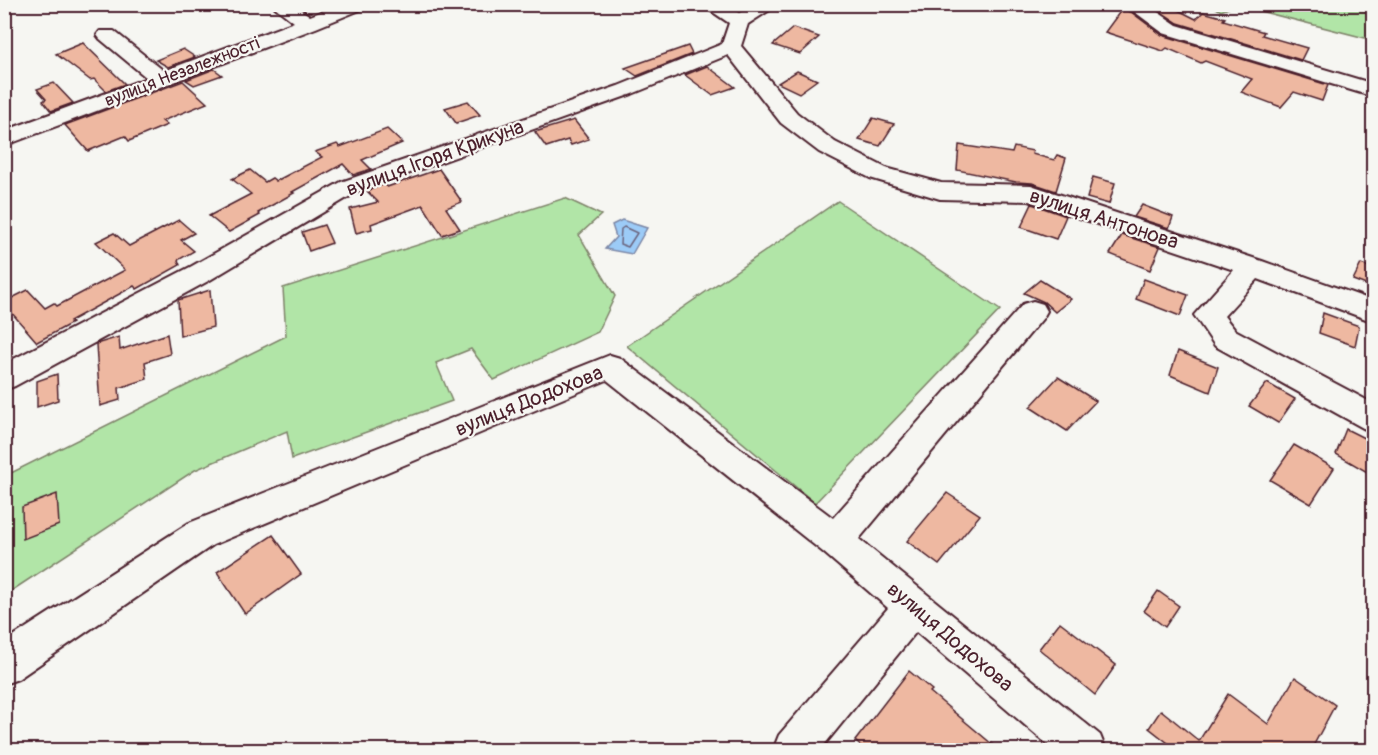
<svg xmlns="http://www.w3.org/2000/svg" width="1378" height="755" font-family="Pangolin,sans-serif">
<rect width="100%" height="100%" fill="#f6f6f2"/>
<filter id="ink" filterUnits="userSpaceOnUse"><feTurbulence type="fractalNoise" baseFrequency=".0167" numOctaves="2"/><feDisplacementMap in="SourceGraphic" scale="12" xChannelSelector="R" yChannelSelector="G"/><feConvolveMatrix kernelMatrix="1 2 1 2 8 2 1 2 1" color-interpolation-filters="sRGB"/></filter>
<g filter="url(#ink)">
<g fill="#b1e5a7" stroke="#7e8269" stroke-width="1.5">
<path d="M1211,5H1373V40L1236,5L1221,11Z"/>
<path d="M565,198L601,215L579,235L615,296L598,332L494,380L471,349L436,363L452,401L292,459L287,431L195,470L5,595V476L286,336L283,288Z"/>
<path d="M838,201L1000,310L815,503L627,346Z"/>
</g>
<path fill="#9ccbf7" stroke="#7b86a5" stroke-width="1.5" d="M622,220L647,228L632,254L605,249L616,237L612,225Z"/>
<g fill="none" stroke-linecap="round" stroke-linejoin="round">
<path stroke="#6b647d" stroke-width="1.5" d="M624,227L637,233L628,247L620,244L621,229Z"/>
</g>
<g fill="#eeb8a1" stroke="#4a1f2b" stroke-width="1.5">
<path d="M1161,4H1166L1196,19L1203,12L1225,18L1223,20L1264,32L1262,35L1307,48L1301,60L1178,23L1154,7Z"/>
<path d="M1122,9L1131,12L1162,35L1328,85L1322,101L1294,92L1281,107L1241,92L1252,79L1205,61L1201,63L1167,48L1163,51L1105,32Z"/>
<path d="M793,28L819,37L800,54L773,45Z"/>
<path d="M83,43L125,84L106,91L94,79L90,80L56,54Z"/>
<path d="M688,46L692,54L637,76L625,68Z"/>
<path d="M183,49L195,57L168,67L156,60Z"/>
<path d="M707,66L735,87L712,95L685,75Z"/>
<path d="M214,69L222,75L194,85L186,80Z"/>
<path d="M797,71L817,80L799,93L778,83Z"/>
<path d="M183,81L207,103L162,121L167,125L129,141L125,136L88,151L65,125Z"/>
<path d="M54,83L73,103L51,111L43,101L46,99L37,89Z"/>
<path d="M468,101L480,115L456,123L445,108Z"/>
<path d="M873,118L894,124L880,146L859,140Z"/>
<path d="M574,120L589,139L571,145L568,140L546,147L535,132Z"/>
<path d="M387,129L402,143L362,160L371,169L353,175L343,164L292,192L294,193L258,213L260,215L229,232L209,216L251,194L232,179L250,170L265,182L272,178L276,181L322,157L315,152L337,144L340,147Z"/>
<path d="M959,145L1012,153L1014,147L1033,151L1032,154L1054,160L1057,155L1066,158L1056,191L1032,183L1016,182L957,170Z"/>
<path d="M439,169L462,202L446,208L460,229L442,235L423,205L371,224L372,229L356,233L350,209L378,202L367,191L385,184L387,187Z"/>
<path d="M1093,177L1115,183L1109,204L1087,198Z"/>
<path d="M1032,204L1066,216L1056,239L1021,227Z"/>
<path d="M1142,205L1173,217L1169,228L1134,217Z"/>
<path d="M179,220L194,233L181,240L194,251L178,260L180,265L137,289L134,286L70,321L72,323L37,342L4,304V302L28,290L45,308L54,303L57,306L125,270L96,242L114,233L129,246Z"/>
<path d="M324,225L332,243L309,251L302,232Z"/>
<path d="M1122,235L1160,247L1150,270L1110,254Z"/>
<path d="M1361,264L1374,269V288L1353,280Z"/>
<path d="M1144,279L1188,295L1180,316L1136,299Z"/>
<path d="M1040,280L1071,299L1055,312L1044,302L1024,293Z"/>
<path d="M210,290L213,327L180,336L178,300Z"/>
<path d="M1323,313L1359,326L1355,346L1319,333Z"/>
<path d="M167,334L170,354L145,362L147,379L119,388L120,400L100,406L96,344L119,337L120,350Z"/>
<path d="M1178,351L1218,367L1210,392L1170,375Z"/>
<path d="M57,374L58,400L37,407V381Z"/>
<path d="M1058,377L1096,401L1067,431L1030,407Z"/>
<path d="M1267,383L1295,399L1278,423L1249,406Z"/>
<path d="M1346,429L1374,443V476L1336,454Z"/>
<path d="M1294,445L1334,468L1311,504L1270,480Z"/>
<path d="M947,493L980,515L939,565L907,541Z"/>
<path d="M57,494L59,525L23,539L22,507Z"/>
<path d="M273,535L301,574L245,614L217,572Z"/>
<path d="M1158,591L1179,606L1165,627L1144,611Z"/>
<path d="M1060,622L1116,665L1095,695L1039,649Z"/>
<path d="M909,671L932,690L930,692L999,750H865L855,741Z"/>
<path d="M1295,677L1335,705L1311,750H1177L1149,728L1161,710L1199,741L1228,694L1268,724Z"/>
</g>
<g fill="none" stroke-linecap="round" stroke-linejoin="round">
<g stroke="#4a1f2b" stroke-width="4">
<g id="minor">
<path d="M271,4H293L310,16L341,4H368L365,8L316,28L4,146V131L147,78L100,39L97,35L100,31H114L164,71L294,22Z"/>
<path d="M701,4H724L739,13L756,4H779L748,24L741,46L797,113L835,142L886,168L941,183L1031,185L1040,188L1262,261L1374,301V322L1258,279L1224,316L1235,330L1374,404V432L1363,428L1215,346L1194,315L1234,270L1029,201L940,199L870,178L819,152L781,123L728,55L632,94L357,192L210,280L15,386L4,390V364L192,266L341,182L618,86L722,44L729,23Z"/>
<path d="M1124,4H1146L1177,25L1374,84V97L1163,33Z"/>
<path d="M1033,301L1043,304L1047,311L1043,318L859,539L1100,735L1106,750H1054L916,632L820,750H773L779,735L888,608L823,552L607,380L213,545L18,679L4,684V642L189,523L610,355L620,358L833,518L1023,304Z"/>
</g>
</g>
<use href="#minor" fill="#f6f6f2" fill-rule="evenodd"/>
</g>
</g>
<g text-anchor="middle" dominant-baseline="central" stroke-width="4.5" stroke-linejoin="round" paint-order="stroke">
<g font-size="18" fill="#4a1f2b" stroke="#f6f6f2">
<text transform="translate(182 72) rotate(-21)">вулиця Незалежності</text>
</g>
<g font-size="21" fill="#4a1f2b" stroke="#f6f6f2">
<text transform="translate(435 158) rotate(-20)">вулиця Ігоря Крикуна</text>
<text transform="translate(1104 219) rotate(18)">вулиця Антонова</text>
<text transform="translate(529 401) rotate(-22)">вулиця Додохова</text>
<text transform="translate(950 637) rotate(40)">вулиця Додохова</text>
</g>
</g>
<rect width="1378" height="755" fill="none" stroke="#f6f6f2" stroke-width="24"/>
<rect x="12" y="12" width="1354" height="731" fill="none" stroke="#4a1f2b" stroke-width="2" filter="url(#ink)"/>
</svg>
